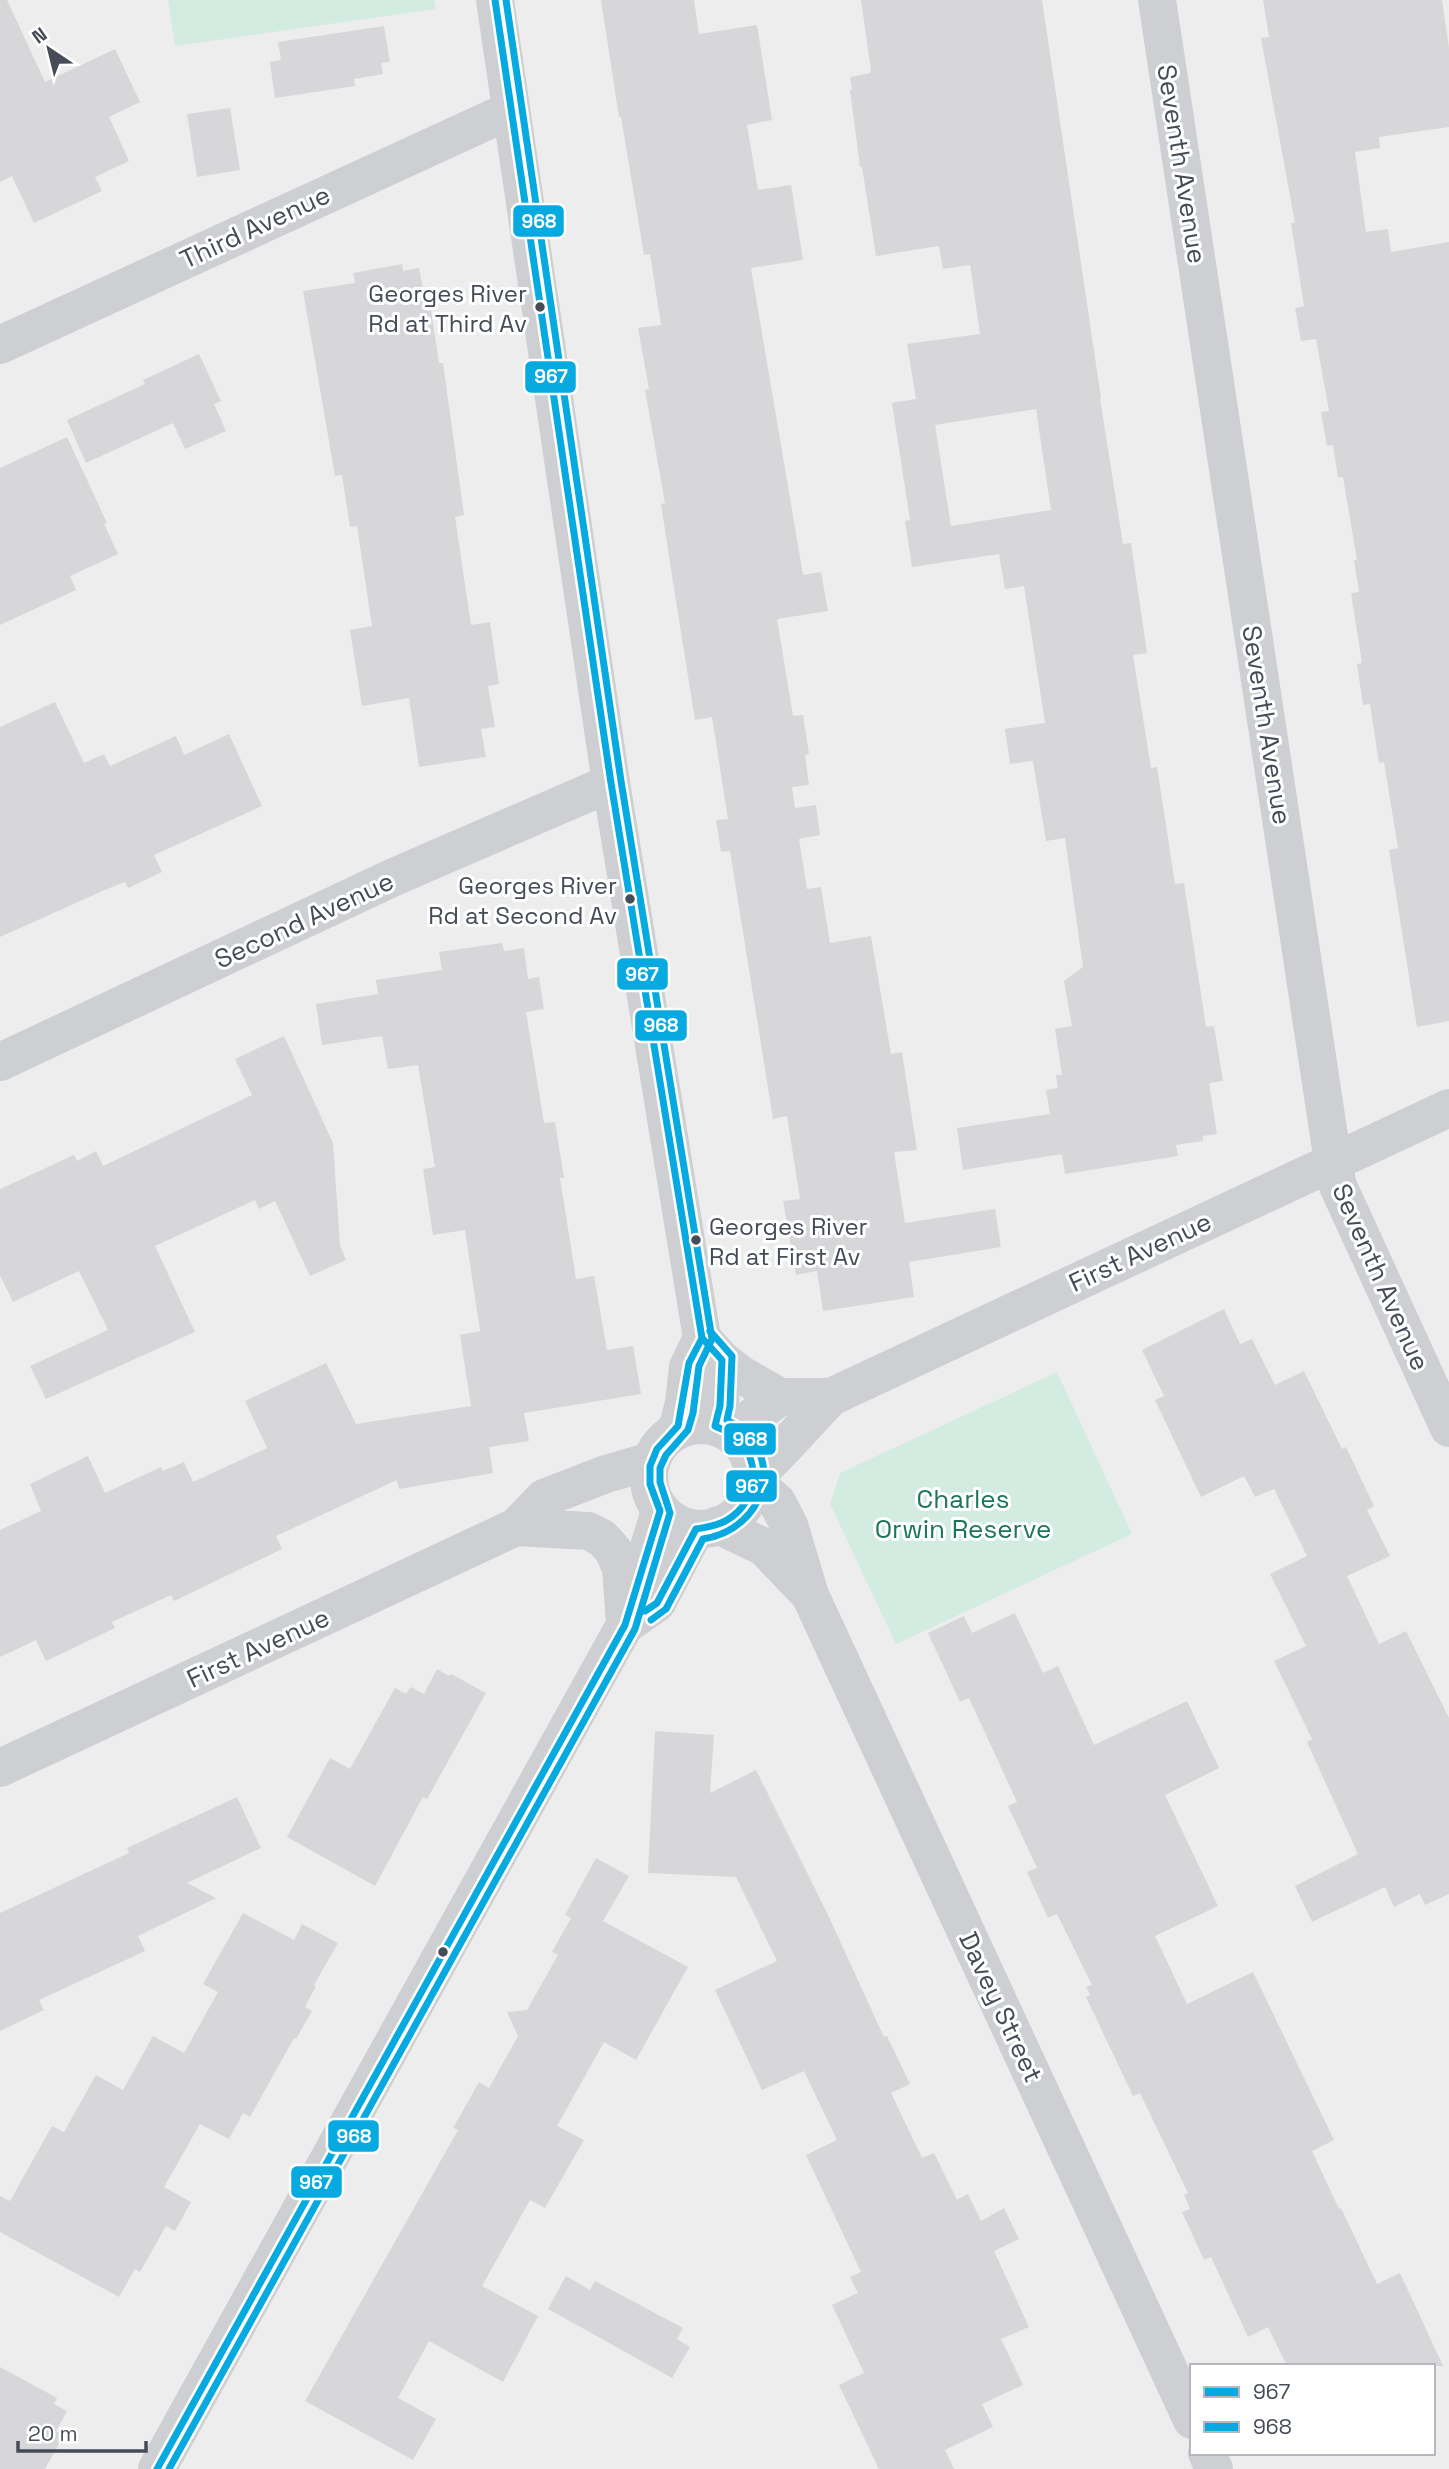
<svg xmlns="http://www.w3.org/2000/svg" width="1449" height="2469" font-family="'Space Grotesk',sans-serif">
<rect width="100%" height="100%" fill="#eeeded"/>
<g fill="#d2ece1">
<path d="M168,0H434L436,9L175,46Z"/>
<path d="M1057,1372L1132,1534L896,1644L830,1504L840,1473Z"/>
</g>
<g fill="#d7d6d9" fill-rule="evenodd">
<path d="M0,0H7L45,82L115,49L140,102L109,117L129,161L95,177L102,191L34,223L12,176L0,182Z"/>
<path d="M601,0H694L699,34L757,25L772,120L747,125L758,190L791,185L803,260L751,268L803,575L821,572L828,611L777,619L793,716L803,715L809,754L805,755L809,785L792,787L795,808L816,805L820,835L799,839L807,889L821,887L830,943L871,936L891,1054L902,1052L917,1150L894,1152L905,1223L995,1209L1001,1247L909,1262L914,1297L823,1311L817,1271L796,1275L783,1201L800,1199L787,1116L773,1119L730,851L721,852L716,820L728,819L712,717L695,720L673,582L661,504L665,503L645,390L649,389L638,328L661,325L650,254L644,255L621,117H619Z"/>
<path d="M861,0H1042L1101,398H1100L1123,544L1131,543L1147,653L1133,655L1151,768L1157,767L1175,884L1184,883L1206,1027L1214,1026L1223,1081L1209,1083L1217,1134L1203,1136V1141L1176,1145L1178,1156L1065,1174L1062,1154L963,1170L957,1128L1050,1114L1046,1090L1058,1088L1056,1075H1062L1055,1029L1072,1026L1064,981L1083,967L1065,838L1046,841L1033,761L1010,764L1005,729L1045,723L1024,586L1005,589L999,554L912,567L905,521L910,520L892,403L916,399L907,344L980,334L970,265L943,269L939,246L876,256L862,167H860L850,90L852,89L850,77L870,73L871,70ZM1036,409L1051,510L951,526L935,425Z"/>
<path d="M1263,0H1442L1449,48V127L1379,137L1380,148L1355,152L1366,232L1388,229L1391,252L1449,242V1021L1417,1027L1389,850L1398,848L1384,762L1379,763L1370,704L1363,705L1357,664L1362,663L1351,593L1359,592L1354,560H1357L1343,477L1338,478L1333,445L1327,446L1321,412L1329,411L1316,339L1301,341L1295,308L1304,306L1291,223H1295L1261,38L1269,37Z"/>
<path d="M384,26L390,62L381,63L383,74L354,79L355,86L275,98L270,62L281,60L278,42Z"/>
<path d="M230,108L240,170L197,177L187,114Z"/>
<path d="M402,264L403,271L419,268L427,311L431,310L439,363H443L464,515L455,517L471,625L490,622L499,684L488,686L495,727L481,729L486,757L419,767L409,698L362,706L350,630L372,626L357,526L350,527L342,475L335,476L303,291L355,283L353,273Z"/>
<path d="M199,354L221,401L214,404L226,431L185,449L173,423L86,463L67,420L145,384L143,380Z"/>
<path d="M67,437L107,523L104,524L118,554L70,576L76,590L0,625V468Z"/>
<path d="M55,702L84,763L104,754L110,766L176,736L184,755L229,734L262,806L154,855L162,872L128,888L125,882L107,889L0,937V727Z"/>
<path d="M502,943L504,951L524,948L528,979L539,977L544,1009L526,1012L544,1123L555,1122L564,1178H560L576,1279L594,1276L607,1350L633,1346L641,1394L524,1413L529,1441L489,1447L493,1473L399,1489L397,1480L276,1536L282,1549L174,1601L171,1595L112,1622L115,1628L46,1661L36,1640L0,1657V1530L41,1511L30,1484L88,1456L105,1493L161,1467L163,1471L184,1462L193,1482L267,1448L245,1401L326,1363L356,1424L471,1406L460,1335L480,1331L465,1230L433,1235L423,1169L435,1167L418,1065L388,1069L382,1036L322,1045L316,1004L378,994L376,980L442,970L439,952Z"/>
<path d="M284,1036L333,1143L340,1245L346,1260L310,1276L275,1201L259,1209L255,1200L155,1246L195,1332L46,1399L30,1366L108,1330L79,1271L13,1302L0,1275V1189L74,1155L77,1161L96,1151L103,1166L252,1095L235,1059Z"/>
<path d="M1224,1309L1240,1344L1252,1339L1275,1385L1304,1371L1342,1449L1346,1447L1374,1506L1367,1510L1390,1556L1347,1576L1379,1644L1406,1631L1449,1718V1894L1425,1905L1420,1894L1394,1907L1385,1887L1312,1922L1295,1886L1358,1854L1307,1742L1312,1739L1274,1661L1306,1646L1270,1574L1307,1556L1274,1489L1255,1497L1244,1476L1201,1497L1155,1400L1164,1396L1142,1350Z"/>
<path d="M1015,1613L1043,1673L1058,1666L1094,1745L1187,1701L1219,1768L1165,1795L1218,1906L1155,1936L1187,2004L1253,1972L1334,2140L1312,2151L1339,2209L1341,2208L1377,2284L1400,2273L1443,2366H1287L1268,2327L1248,2337L1211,2257L1204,2260L1182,2212L1190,2209L1184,2195L1188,2193L1140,2093L1133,2096L1086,1997L1090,1995L1086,1987L1092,1985L1057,1914L1048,1918L1027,1872L1037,1868L1008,1806L1017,1802L969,1698L960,1702L928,1633L964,1616L972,1633Z"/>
<path d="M437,1669L449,1676L451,1674L486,1693L427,1799L423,1797L375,1886L287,1837L330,1758L350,1769L395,1688L406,1694L411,1687L424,1694Z"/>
<path d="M655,1731L714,1735L710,1793L756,1770L828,1915L884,2037L887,2036L910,2084L891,2093L922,2158L934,2153L957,2200L968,2194L981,2221L1004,2208L1019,2239L994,2251L1029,2327L1001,2339L1023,2385L982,2404L993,2427L945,2450L954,2469H879L839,2385L864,2373L832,2305L858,2293L850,2277L861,2272L806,2155L837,2140L804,2071L762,2090L715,1990L777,1961L736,1877L648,1873Z"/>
<path d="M237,1797L261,1848L187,1883L216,1898L138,1936L145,1951L39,2000L44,2010L0,2031V1913L129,1853L127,1848Z"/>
<path d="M596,1858L629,1876L603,1921L688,1967L636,2060L604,2042L557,2126L584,2140L545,2208L530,2200L482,2286L538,2316L503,2382L429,2341L398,2398L436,2419L413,2460L305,2401L458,2130L453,2128L479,2082L489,2088L518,2036L507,2012L527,2010L558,1955L552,1952L571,1918L565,1915Z"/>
<path d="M243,1913L294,1940L302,1924L338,1943L314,1985L316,1986L305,2007L312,2011L296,2039L294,2038L250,2117L243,2113L229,2139L200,2124L164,2187L191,2202L175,2231L166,2226L140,2272L135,2269L119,2297L0,2232V2196L10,2201L52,2126L64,2132L96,2075L123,2090L153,2036L184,2053L218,1992L203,1984Z"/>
<path d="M566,2276L590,2290L595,2281L683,2328L677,2339L690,2347L672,2378L548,2309Z"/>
<path d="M0,2367L57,2398L54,2404L67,2411L56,2431L64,2435L45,2469H0Z"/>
</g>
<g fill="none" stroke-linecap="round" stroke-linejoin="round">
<g stroke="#cecfd3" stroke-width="38">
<path d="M1157,0L1333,1162L1338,1186L1449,1428"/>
<path d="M0,345L511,110"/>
<path d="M0,1062L394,877L611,783"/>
<path d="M722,1360L740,1374L780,1397"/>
<path d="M730,1433L780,1397H831"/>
<path d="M753,1478C781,1453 805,1424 831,1397L1449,1108"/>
<path d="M753,1481L777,1502L789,1525L810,1595L1192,2420"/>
<path d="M718,1525L764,1547L806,1591"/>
<path d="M516,1527L588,1531L602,1538L613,1550L621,1568L625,1624"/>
<path d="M0,1768L516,1527L544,1498L606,1474L651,1461"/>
<path d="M1207,2453L1214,2469"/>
</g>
<g stroke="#cecfd3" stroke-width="38">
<path d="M495,0L611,783L702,1338L688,1367L684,1403L677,1430"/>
<path d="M702,1338L722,1360L720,1406L715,1426"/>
<circle cx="701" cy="1477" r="52"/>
<path d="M627,1624L657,1603L696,1529"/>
<path d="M157,2469L625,1625L660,1511"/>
</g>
<g stroke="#fff" stroke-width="12">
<g id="bus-1">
<path d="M645,1611L657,1603L696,1529C707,1527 718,1526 727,1520C756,1503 762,1464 739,1440C733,1433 723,1430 715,1426L720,1406L722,1360L702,1338"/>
<path d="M157,2469L625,1625L660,1511L650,1484V1466L657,1449L678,1426L689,1363L702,1338L611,783L495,0"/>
</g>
</g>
<g stroke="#fff" stroke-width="12">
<g id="bus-2">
<path d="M651,1620L666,1609L703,1539C767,1529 789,1452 727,1420L730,1406L732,1356L710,1331"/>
<path d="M169,2469L635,1629L670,1513L660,1482V1468L666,1455L688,1430L693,1413L699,1366L712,1339L621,781L506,0"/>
</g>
</g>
<use href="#bus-1" stroke="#07aae0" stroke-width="7"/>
<use href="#bus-2" stroke="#07aae0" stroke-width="7"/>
</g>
<g fill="#454c58" stroke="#fff" stroke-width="2.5">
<circle cx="540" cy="307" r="6"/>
<circle cx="630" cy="899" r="6"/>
<circle cx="696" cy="1240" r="6"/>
<circle cx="443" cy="1952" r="6"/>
</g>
<g text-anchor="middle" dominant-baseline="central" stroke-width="6" stroke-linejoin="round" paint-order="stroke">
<g font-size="24" fill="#454c58" stroke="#fff" text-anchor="end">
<text x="527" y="293">Georges River<tspan x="527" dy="30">Rd at Third Av</tspan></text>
<text x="617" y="885">Georges River<tspan x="617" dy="30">Rd at Second Av</tspan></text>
<text x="709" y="1226" text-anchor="start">Georges River<tspan x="709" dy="30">Rd at First Av</tspan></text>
</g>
<g font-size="26" fill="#454c58" stroke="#fff">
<text transform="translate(1182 164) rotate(81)">Seventh Avenue</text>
<text transform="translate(255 227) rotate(-25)">Third Avenue</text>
<text transform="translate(1267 725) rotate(81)">Seventh Avenue</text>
<text transform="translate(304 920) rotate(-25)">Second Avenue</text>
<text transform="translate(1140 1252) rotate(-25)">First Avenue</text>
<text transform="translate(1381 1277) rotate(66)">Seventh Avenue</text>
<text transform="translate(258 1648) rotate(-25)">First Avenue</text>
<text transform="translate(1001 2007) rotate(65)">Davey Street</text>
</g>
<g font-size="26" fill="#1b755a" stroke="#fff">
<text x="963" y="1499">Charles<tspan x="963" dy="30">Orwin Reserve</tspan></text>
</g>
</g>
<g stroke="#fff" stroke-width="2.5">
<rect x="512" y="204" width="53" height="34" rx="7" fill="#07aae0"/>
<rect x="524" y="360" width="53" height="34" rx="7" fill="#07aae0"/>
<rect x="616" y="957" width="53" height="34" rx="7" fill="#07aae0"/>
<rect x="634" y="1009" width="54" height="33" rx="7" fill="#07aae0"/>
<rect x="723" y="1422" width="54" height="34" rx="7" fill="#07aae0"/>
<rect x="725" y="1469" width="53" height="34" rx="7" fill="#07aae0"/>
<rect x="327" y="2119" width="53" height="34" rx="7" fill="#07aae0"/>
<rect x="290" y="2165" width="53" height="34" rx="7" fill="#07aae0"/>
</g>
<g font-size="19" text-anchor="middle" font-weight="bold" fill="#fff">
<text x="539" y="228">968</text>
<text x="551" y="383">967</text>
<text x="642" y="981">967</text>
<text x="661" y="1032">968</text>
<text x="750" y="1446">968</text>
<text x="752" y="1493">967</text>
<text x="354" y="2143">968</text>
<text x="316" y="2189">967</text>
</g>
<rect x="1190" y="2364" width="245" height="91" fill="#ffffff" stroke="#b5b7bc" stroke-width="2"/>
<rect x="1204" y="2387" width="35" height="10" fill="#07aae0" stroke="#b5b7bc" stroke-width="2"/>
<text x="1253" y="2399" font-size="21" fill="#454c58">967</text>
<rect x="1204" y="2422" width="35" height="10" fill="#07aae0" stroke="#b5b7bc" stroke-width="2"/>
<text x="1253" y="2434" font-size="21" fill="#454c58">968</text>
<g transform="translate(49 49) rotate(325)" stroke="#ffffff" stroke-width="5" paint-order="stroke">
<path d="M0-5L12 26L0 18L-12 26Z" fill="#454c58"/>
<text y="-10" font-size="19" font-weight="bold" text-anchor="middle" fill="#454c58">N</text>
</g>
<path d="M18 2441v10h128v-10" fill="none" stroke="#454c58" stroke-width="3.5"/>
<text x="28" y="2441" font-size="21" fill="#454c58" stroke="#ffffff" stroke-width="5" paint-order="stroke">20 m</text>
</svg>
